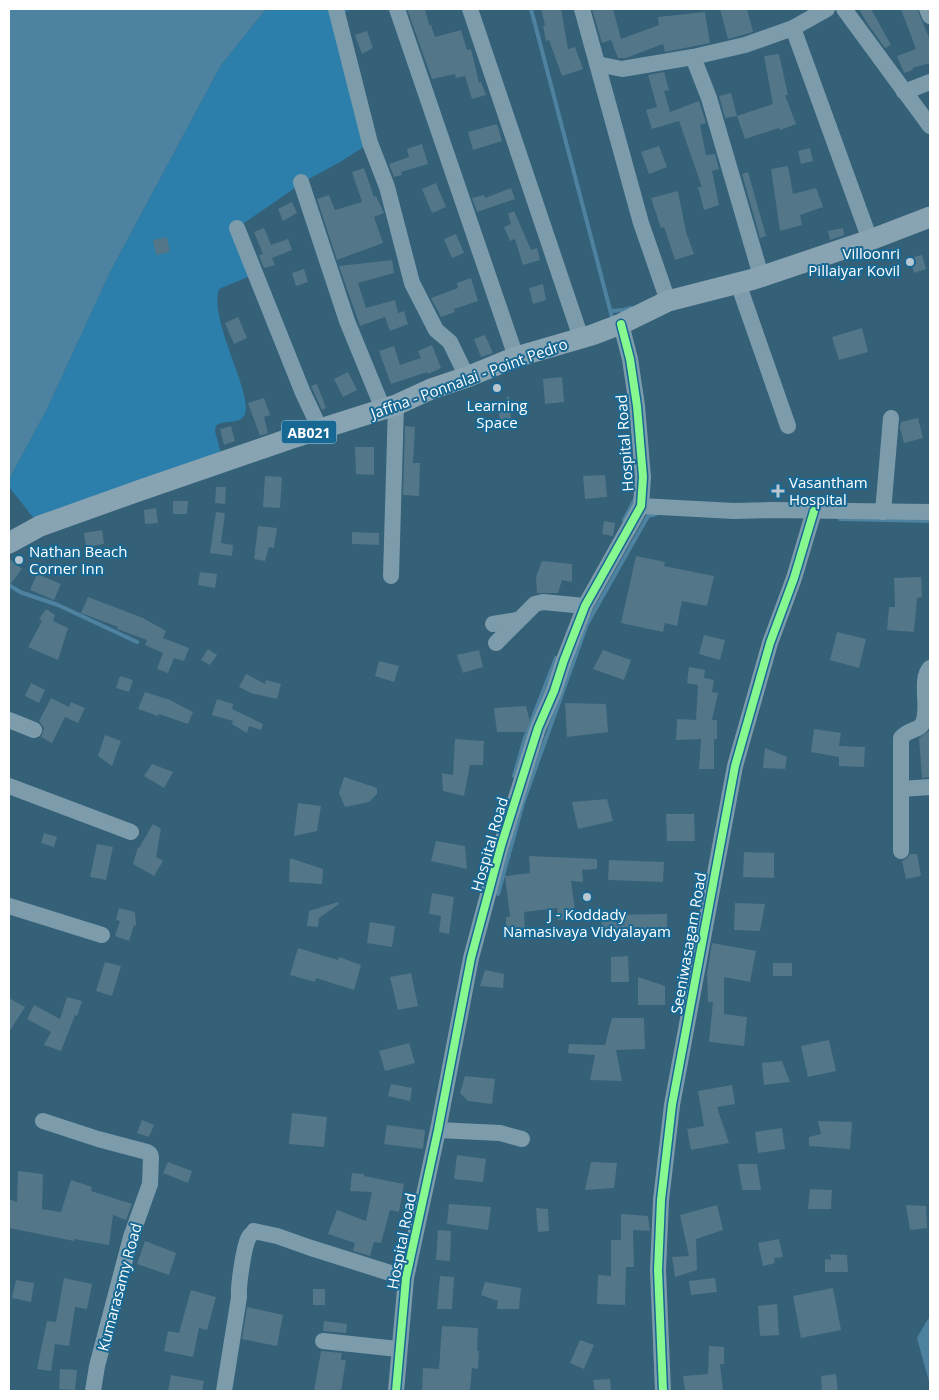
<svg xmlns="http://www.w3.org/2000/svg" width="939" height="1400" font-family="'Open Sans',sans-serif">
<rect width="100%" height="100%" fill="#346078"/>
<path fill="#2c7fab" d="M266,9H352L338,15L370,143L340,162L305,181L237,228L255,274L219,289C208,321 256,398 244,416C238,425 223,419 216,426L215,431L223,461L40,526L9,487V479L46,411L110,272L221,65Z"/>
<g fill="#4d83a0">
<path d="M9,9H266L221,65L110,272L46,411L9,479Z"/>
<path d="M930,1317V1385L917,1338L926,1322Z"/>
</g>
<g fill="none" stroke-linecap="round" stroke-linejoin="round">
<g stroke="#4d83a0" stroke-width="4">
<path d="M531,9L613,321"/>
<path d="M611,311L624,310L631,308"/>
<path d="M840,519L930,521"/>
<path d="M624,520L635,499"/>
<path d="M9,585L20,592L58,605L137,642"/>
<path d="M514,776L525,738L556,658"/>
<path d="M498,894L523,803L587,624L648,516L656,514"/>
</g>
</g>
<g fill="#537688">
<path d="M407,9H425L429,25H431L435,37L461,30L467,50L471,49L479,83L481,82L486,95L472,99L465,76L456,78L455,74L432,79Z"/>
<path d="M541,9H561L568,49L575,47L583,69L562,76L549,40L546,41L543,26L545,25Z"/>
<path d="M592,9H613L621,39L659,25L658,17L705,12L710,43L665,52L663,44L626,58H618L611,40L602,43Z"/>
<path d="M720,9H747L753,32L728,39Z"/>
<path d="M859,9H871L891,45L885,48L867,23Z"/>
<path d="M901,9H917L930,40V63L912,68L913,70L904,73L897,56L916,49Z"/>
<path d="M367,31L373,48L362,54L355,35Z"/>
<path d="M779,54L788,95H785L796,124L780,130L779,128L745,139L737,116L773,104L764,56Z"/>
<path d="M664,72L669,90L664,91L670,112L699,101L706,123L700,125L706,155L715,154L719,169L712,171L719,205L704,210L698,187H702L679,121L652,129L646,110L657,107L648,75Z"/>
<path d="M731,93L737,116L725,118L719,96Z"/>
<path d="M497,124L502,141L473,150L468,132Z"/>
<path d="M422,144L428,164L401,172L402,175L394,177L389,164L409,157L407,149Z"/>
<path d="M659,146L667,167L649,174L641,152Z"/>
<path d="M810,148L813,161L801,164L798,151Z"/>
<path d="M788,166L793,194L816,188L823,207L800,215L802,225L780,231L771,169Z"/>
<path d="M364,168L374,197L376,196L384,213L374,217L383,243L337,260L317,199L329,195L335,210L362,202L352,172Z"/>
<path d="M748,172L766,236L760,238L742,174Z"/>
<path d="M436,183L446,207L432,213L422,189Z"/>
<path d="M511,188L515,199L477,212L472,198L484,195L485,198Z"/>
<path d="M678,191L686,232L694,254L675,260L664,227L661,228L651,198Z"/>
<path d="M292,202L297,213L283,221L278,209Z"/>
<path d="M514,211L531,250L537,248L540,260L523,265L515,239L510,241L504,227L511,224L508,214Z"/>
<path d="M264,228L271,245L288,239L292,250L272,258L275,265L264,268L259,255L263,254L254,232Z"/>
<path d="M843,228L844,235L830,240L828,231Z"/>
<path d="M456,234L464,253L452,258L444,239Z"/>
<path d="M167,237L170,252L156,255L153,240Z"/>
<path d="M922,255L926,269L914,273L910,258Z"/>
<path d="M392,260L394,273L358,283L366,308L395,300L398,313L404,311L408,324L390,331L385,317L360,326L339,266Z"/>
<path d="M304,269L308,282L296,286L292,273Z"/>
<path d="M471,278L478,301L454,309L455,312L441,317L431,298L458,288L457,283Z"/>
<path d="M543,284L546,300L533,304L529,288Z"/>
<path d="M238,317L247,338L234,344L225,323Z"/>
<path d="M862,328L868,352L839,360L832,337Z"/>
<path d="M485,335L493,353L481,357L474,339Z"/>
<path d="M432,345L441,368L428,374L427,372L391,384L379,351L394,346L400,365L421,358L418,351Z"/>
<path d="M348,372L357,390L343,397L334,379Z"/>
<path d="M562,377L564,402L545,404L543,379Z"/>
<path d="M317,384L326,408L322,410L311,386Z"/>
<path d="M509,395L511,420L500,421L499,414Z"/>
<path d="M264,398L270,415L264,417L268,433L260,436L248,403Z"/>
<path d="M918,418L923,438L904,443L900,428L901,422Z"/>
<path d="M231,426L235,441L224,445L220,429Z"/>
<path d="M405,426L415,427L413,463H420L419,496L403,495Z"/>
<path d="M355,447H374V475L356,474Z"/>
<path d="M605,475L607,497L585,499L583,476Z"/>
<path d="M265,476L282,477L280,508L263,507Z"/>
<path d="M216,487H226L225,504L215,503Z"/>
<path d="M173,501H188L187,514H173Z"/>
<path d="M156,508L158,523L145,524L144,510Z"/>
<path d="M216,512L225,513L221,543L233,545L232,556L210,553Z"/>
<path d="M604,521L615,523L613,536L602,534Z"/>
<path d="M258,526L277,528L274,548L269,547L265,561L254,559Z"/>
<path d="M102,530L104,544L86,547L84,533Z"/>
<path d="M352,532L379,533V545L352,544Z"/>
<path d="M636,556L665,562L664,566L714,576L707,606L682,601L677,626L665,623L663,632L621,623Z"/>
<path d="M9,558L22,569L9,586Z"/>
<path d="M542,561L572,564V582L562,580L558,593H537L536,577Z"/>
<path d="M200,572L217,574L215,588L198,585Z"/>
<path d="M37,574L61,584L54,600L30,590Z"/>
<path d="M921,577L922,597L917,598L914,632L887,630L889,607H895L894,578Z"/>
<path d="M88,597L143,618L166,631L163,638L189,648L184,661L174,658L168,673L157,669L163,653L145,645L147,640L117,629L118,627L81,613Z"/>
<path d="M46,609L55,615L53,621L68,628L58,660L28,647L42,621L39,619Z"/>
<path d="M837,632L866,639L859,668L830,660Z"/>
<path d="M704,635L725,640L720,660L699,654Z"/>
<path d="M208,649L217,655L210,665L201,660Z"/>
<path d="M479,650L483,667L463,673L457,655Z"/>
<path d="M603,650L631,660L624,680L593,669Z"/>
<path d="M379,661L399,666L394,682L375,676Z"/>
<path d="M689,667L705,670L704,678L714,680L712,692L718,693L712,720H717V739H714V769H699L701,739L676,740L677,719L696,720L698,685L687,683Z"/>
<path d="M246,674L265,684L266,680L281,684L277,699L251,693L239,687Z"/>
<path d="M120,676L133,680L129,692L116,688Z"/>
<path d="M31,683L45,690L39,703L25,696Z"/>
<path d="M145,692L170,700L193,712L188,724L159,714L158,716L138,709Z"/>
<path d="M51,698L69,707L71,702L85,708L78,723L65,717L52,743L41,737L44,728L39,721Z"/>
<path d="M217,699L233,704L232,709L263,724L261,730L249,726L247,733L232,724L233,721L212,715Z"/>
<path d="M565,703L606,704L608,732L567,737Z"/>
<path d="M526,706L530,722L526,732H497L494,708Z"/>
<path d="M814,729L841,733L839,746L865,747L864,767L839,766V757L811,752Z"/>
<path d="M930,730V777L922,778L919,738Z"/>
<path d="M105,735L121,741L112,766L98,756Z"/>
<path d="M455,739L484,741L483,765H470L464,796L443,791L442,773L453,775Z"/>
<path d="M765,748L787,757L785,769L763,768Z"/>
<path d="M152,764L173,772L164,788L144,776Z"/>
<path d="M344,777L377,788V794L369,802L345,807L339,793Z"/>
<path d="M607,799L613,821L578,829L572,802Z"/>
<path d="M298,803L321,806L317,831L294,836Z"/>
<path d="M666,814H694L695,841H667Z"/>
<path d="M153,824L161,829L156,857L163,861L154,876L133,864L138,847L139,848Z"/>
<path d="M44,833L57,837L54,847L41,843Z"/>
<path d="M436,841L465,846L467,869L431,861Z"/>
<path d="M97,844L113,847L106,880L90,877Z"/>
<path d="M744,852L774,853V878L743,877Z"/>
<path d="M910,854H917L921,876L906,879L902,861L906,859Z"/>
<path d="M529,856L597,859V869L582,870L583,882L571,881L576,918L558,920L557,908L524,912L525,931L506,932V917H510L505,876L530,873Z"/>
<path d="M290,858L323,869L322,884L289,882Z"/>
<path d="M609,860L664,862L663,882L608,880Z"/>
<path d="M432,893L454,897L449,934L439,932L441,916L429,914Z"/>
<path d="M338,902L339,904L319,918L318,927L307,926L309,911Z"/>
<path d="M735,903L765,904L760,931L734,930Z"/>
<path d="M119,908L135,912L136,926L134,925L129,941L115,936L120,921L116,920Z"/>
<path d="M667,914V932H602L601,915Z"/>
<path d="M370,922L395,926L392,947L367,943Z"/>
<path d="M712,943L756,951L750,982L724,977V1014L747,1017L744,1046L709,1042L713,1002H708L707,974Z"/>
<path d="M298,948L338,960L339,957L361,965L354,990L316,978L315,982L290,975Z"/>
<path d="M628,956L629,982H611V957Z"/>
<path d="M105,962L121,966L112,996L96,991Z"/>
<rect x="773" y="963" width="19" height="13"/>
<path d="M485,970L504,974L503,988L480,986Z"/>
<path d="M411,973L418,1006L398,1010L390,977Z"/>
<path d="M638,977L665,986V1005H638Z"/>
<path d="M67,997L82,1001L77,1016L75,1015L61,1051L44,1045L51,1032L27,1019L34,1005L60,1019Z"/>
<path d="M9,998L25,1007L9,1032Z"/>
<path d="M612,1018H644L645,1049L616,1050L622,1081L590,1080L595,1055L568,1053L569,1044L605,1045Z"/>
<path d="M829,1040L836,1071L808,1077L801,1046Z"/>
<path d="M409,1043L415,1063L385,1071L379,1051Z"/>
<path d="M782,1061L790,1082L764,1085L762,1063Z"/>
<path d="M465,1076L495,1079L492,1104L468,1101L460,1093Z"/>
<path d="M391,1084L412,1088L410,1101L388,1096Z"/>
<path d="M732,1085L735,1104L717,1107L729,1143L691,1150L687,1129L704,1126L698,1091Z"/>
<path d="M292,1113L327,1117L324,1147L289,1144Z"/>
<path d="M142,1120L154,1125L149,1137L137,1133Z"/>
<path d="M818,1121L852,1122L850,1149L809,1146V1137L821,1134Z"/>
<path d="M387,1125L425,1130L423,1149L384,1144Z"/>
<path d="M782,1128L785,1149L758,1153L755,1132Z"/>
<path d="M457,1155L486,1159L483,1182L454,1179Z"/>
<path d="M168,1162L192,1171L188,1183L163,1173Z"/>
<path d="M591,1162L617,1163L614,1188L585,1190Z"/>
<path d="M738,1164H757L761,1190H742Z"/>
<path d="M18,1171L43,1174L42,1209L61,1212L71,1180L92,1187L91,1191L132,1204L126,1220L113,1215L109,1245L74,1239V1241L9,1228V1199L17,1202Z"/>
<path d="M352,1173L364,1174V1176L404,1184L399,1212L390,1210L381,1243L374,1242L370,1256L353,1251L355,1243L328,1234L337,1210L366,1221L372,1192L350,1191Z"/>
<path d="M810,1189L832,1190L831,1209H808Z"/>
<path d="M449,1204L491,1207L488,1230L447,1224Z"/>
<path d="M717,1205L723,1230L696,1239L697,1270L675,1277L672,1257L689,1256L680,1215Z"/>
<path d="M906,1205L926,1206L927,1228L910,1230Z"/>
<path d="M536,1208L548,1209L549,1231L538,1232Z"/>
<path d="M621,1214L648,1216L650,1231L633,1230L634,1267H626L625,1305L597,1304L598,1275L611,1276V1240H621Z"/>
<path d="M438,1230L451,1231L450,1261L436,1260Z"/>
<path d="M779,1239L783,1257L774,1258L775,1263L763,1266L758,1243Z"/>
<path d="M145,1241L176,1253L169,1275L137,1264Z"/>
<path d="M830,1254L847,1255L848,1272H825V1259L831,1260Z"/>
<path d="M440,1276L454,1277L452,1309H437Z"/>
<path d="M64,1278L92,1284L87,1309L75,1307L69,1346L55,1344L51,1371L37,1369L47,1321L56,1322Z"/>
<path d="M715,1278L717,1292L691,1295L689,1281Z"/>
<path d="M16,1280L34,1283L31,1302L12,1298Z"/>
<path d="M485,1282L521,1288L519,1309H497L498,1301L481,1295Z"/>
<path d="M833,1288L841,1330L801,1338L793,1296Z"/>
<rect x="313" y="1289" width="12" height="16"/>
<path d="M191,1290L216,1297L207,1330L199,1328L193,1357L164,1351L168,1331L179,1333Z"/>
<path d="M777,1304L779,1335L760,1336L758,1306Z"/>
<path d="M247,1307L283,1315L277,1346L242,1339Z"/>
<path d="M324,1321L347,1324L346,1333L323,1331Z"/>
<path d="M442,1326L478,1328L477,1351H479L478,1369L472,1368L470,1391H422L423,1368L439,1369Z"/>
<path d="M580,1340L594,1345L584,1369L570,1363Z"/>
<path d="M709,1346L724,1347V1364H720L723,1391H685L683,1376L708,1374Z"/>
<path d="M321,1351L342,1353L341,1360H346L341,1391H314Z"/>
<path d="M60,1369L77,1370L75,1390L59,1389Z"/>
<path d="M836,1374L838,1391H822L821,1376Z"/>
<path d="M171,1375L204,1381L202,1391H168Z"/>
<path d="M610,1379L611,1391H595L593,1380Z"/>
</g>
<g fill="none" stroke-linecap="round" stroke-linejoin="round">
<g stroke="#7d9cab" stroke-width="16">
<path d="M336,9L370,143L387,187L412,283L436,330L450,342L467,377"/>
<path d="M397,9L516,357"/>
<path d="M470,9L581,338"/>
<path d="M582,9L641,223L668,301"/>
<path d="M844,9L930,126"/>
<path d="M927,9L930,16"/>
<path d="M793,28L870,240"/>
<path d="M693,57L709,98L761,276"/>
<path d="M597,64L622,69L693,57L745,45L793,28L827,9"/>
<path d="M904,92L930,82"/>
<path d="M301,182L347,321L383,409"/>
<path d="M237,228L303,393L320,429"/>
<path d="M738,283L788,426"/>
<path d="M641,506L734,511L772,510L930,512"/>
<path d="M883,512L891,418"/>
<path d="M391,576L396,405"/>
<path d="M493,624L517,620"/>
<path d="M496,643L535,604L543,602L585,606"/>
<path d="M9,720L34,730"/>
<path d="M9,786L131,832"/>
<path d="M901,789L930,787"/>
<path d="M901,851V738C908,729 919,731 923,723C930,707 919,680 930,668"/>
<path d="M9,906L102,935"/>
<path d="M43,1121L98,1139L147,1152L150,1154L151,1157L150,1184L131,1237L97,1366L93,1391"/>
<path d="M438,1130L500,1133L522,1139"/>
<path d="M323,1341L398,1349"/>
<path d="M224,1391L239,1297C238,1286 244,1245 249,1237C250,1235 253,1233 254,1231L277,1236L311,1248L406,1278"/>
<path d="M396,1391L406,1278L438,1130L471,958L501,846L538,728L554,691L564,660L585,606L641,506L643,477L637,406L630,359L621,324"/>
<path d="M663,1391L658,1270L661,1200L672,1105L735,766L770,643L794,578L814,511"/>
</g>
<path stroke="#88a4b2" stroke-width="21" d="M9,543L40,526L141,490L289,439L396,405L431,389L467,377L516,357L592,335L621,324L668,301L754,279L870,240L930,217"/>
<g stroke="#186894" stroke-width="11">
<g id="cycleway">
<path d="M396,1391L406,1278L438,1130L471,958L501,846L538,728L554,691L564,660L585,606L641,506L643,477L637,406L630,359L621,324"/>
<path d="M663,1391L658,1270L661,1200L672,1105L735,766L770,643L794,578L814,511"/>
</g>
</g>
<use href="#cycleway" stroke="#87f88f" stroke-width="8"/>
</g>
<g fill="#b8c7d0" stroke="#186894" stroke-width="2">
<circle cx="910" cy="262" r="5"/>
<circle cx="497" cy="388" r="5"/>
<path d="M775.5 483.5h5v5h5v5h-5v5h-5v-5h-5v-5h5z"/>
<circle cx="19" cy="560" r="5"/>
<circle cx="587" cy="897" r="5"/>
</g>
<g text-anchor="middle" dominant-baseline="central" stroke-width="4" stroke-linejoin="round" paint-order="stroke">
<rect fill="#186894" stroke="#bad2df" stroke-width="1" x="281.5" y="420.5" width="55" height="23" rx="4"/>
<g font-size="14" font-weight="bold" fill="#fff">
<text x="309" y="432">AB021</text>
</g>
<g font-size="15" fill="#fff" stroke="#186894">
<text x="900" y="253" text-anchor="end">Villoonri<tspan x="900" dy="17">Pillaiyar Kovil</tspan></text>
<text x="497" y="405">Learning<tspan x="497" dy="17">Space</tspan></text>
<text x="789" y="482" text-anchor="start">Vasantham<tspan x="789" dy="17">Hospital</tspan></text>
<text x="29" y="551" text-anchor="start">Nathan Beach<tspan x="29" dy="17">Corner Inn</tspan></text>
<text x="587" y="914">J - Koddady<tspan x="587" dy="17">Namasivaya Vidyalayam</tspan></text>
</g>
<g font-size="15" fill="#fff" stroke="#186894">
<text transform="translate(469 378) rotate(-20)">Jaffna - Ponnalai - Point Pedro</text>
<text transform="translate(624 443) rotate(-94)">Hospital Road</text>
<text transform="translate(489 844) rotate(-74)">Hospital Road</text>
<text transform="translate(688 943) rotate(-80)">Seeniwasagam Road</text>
<text transform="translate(401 1241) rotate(-79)">Hospital Road</text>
<text transform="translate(119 1287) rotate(-75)">Kumarasamy Road</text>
</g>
</g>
<rect width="939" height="1400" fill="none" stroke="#ffffff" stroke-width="20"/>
</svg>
